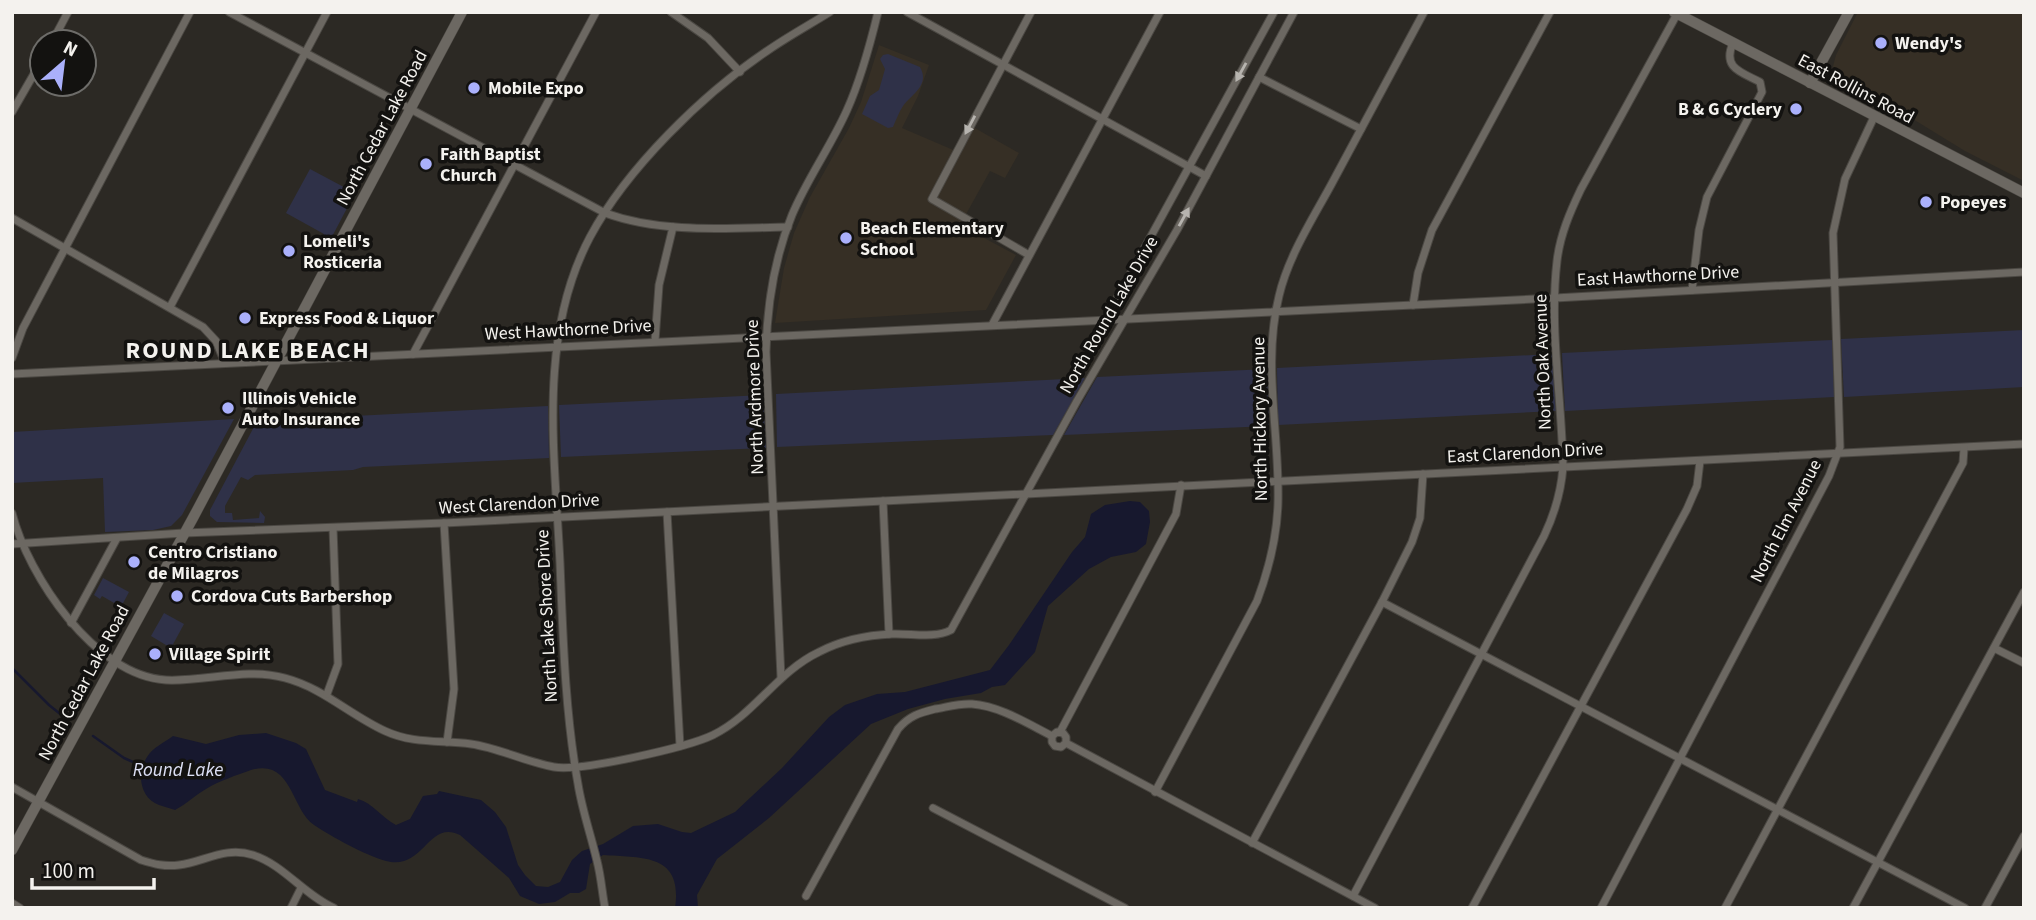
<svg xmlns="http://www.w3.org/2000/svg" width="2036" height="920" font-family="'Source Sans 3',sans-serif">
<rect width="100%" height="100%" fill="#2c2924"/>
<g fill="#362f25">
<path d="M1858,12H2024V181L1965,151L1895,108L1838,79L1832,70L1836,55Z"/>
<path d="M879,45L929,65L918,96L902,128L958,152L973,127L1019,153L1005,178L990,171L960,225L1016,255L986,310L775,323L784,268L794,233L810,197L849,128L861,102Z"/>
</g>
<g fill="#2f3148">
<path d="M888,54L920,67C930,85 913,93 903,106C899,112 896,120 893,127L888,128L862,114L870,96L879,90L885,69L880,59L883,55Z"/>
<path d="M310,169L355,193L326,248L319,244L324,234L286,213Z"/>
<path d="M2024,330V387L1844,397L1841,339Z"/>
<path d="M1832,340L1834,397L1565,411L1562,353Z"/>
<path d="M1553,354L1556,411L1278,425L1277,368Z"/>
<path d="M1267,369L1269,426L1064,435L1097,377Z"/>
<path d="M1085,378L1053,435L777,447L776,394Z"/>
<path d="M763,395L766,448L561,457L559,405Z"/>
<path d="M548,406L549,458L363,467L353,470L255,475L248,480L241,477L225,506V513H232L233,520L259,518L260,511L265,517L264,523L217,522L210,516V510L257,421Z"/>
<path d="M234,419L182,515L171,526L153,530L105,532L103,478L12,483V432Z"/>
<path d="M103,578L129,592L121,607L102,596L100,599L94,595Z"/>
<path d="M164,613L184,624L171,648L151,636Z"/>
</g>
<path fill="#17182e" d="M1130,501L1140,502L1149,511L1150,522L1146,544L1136,552L1111,557L1089,569L1048,606L1035,652L1005,685L992,687L981,693L945,699L908,709L871,724L769,818L717,859L697,895L698,908H675C683,854 644,858 603,855L590,864L586,889L579,893H570L555,902L539,904L520,896L509,878L460,835C428,819 424,871 386,861C365,855 332,837 314,825C291,809 292,758 251,770C237,775 219,781 206,789C195,795 187,804 175,810C170,808 164,807 159,805C140,798 136,773 147,757C153,747 164,743 173,736L206,744L239,735L266,733L296,743L306,749L325,790L357,802L358,799C373,803 382,818 396,825L410,819L423,796L437,794L439,791L481,800L495,812L506,827L518,865L525,875L536,886L548,887L560,882L572,860L582,851L603,844L633,826L658,824L682,832L691,833L735,812L782,768L829,717L845,705L877,694L905,692L990,670L1009,645L1072,552L1085,537L1091,514L1105,505Z"/>
<g fill="none" stroke-linecap="round" stroke-linejoin="round">
<g stroke="#17182e" stroke-width="2.5">
<path d="M12,668L49,705L64,717"/>
<path d="M93,736L124,758L142,766"/>
</g>
<g stroke="#4b4843" stroke-width="9">
<g id="street">
<path d="M229,12L605,213C663,234 728,228 788,227"/>
<path d="M671,12L708,38L740,72"/>
<path d="M907,12L1206,176"/>
<path d="M52,42L68,12"/>
<path d="M1259,77L1361,129"/>
<path d="M12,112L42,60"/>
<path d="M12,218L203,327L216,341L225,363"/>
<path d="M1029,255L932,199L1031,12"/>
<path d="M1692,290L1699,230L1707,197L1762,92L1760,82C1741,72 1722,68 1733,43"/>
<path d="M1413,305L1418,273L1432,230L1550,12"/>
<path d="M170,307L327,12"/>
<path d="M1105,320L1274,12"/>
<path d="M992,325L1160,12"/>
<path d="M655,341L659,285L673,227"/>
<path d="M413,354L596,12"/>
<path d="M12,358L23,328L190,12"/>
<path d="M12,374L1555,298L2024,272"/>
<path d="M883,501L889,634"/>
<path d="M667,512L680,746"/>
<path d="M12,513C28,576 95,676 166,680C206,682 245,667 285,678C323,688 350,715 385,731C413,744 441,740 471,744C499,748 526,762 554,767C580,772 688,747 713,735C754,715 777,672 819,652C842,640 867,635 892,634C911,633 934,639 951,630L1077,401L1177,230L1294,12"/>
<path d="M444,523L454,689L447,742"/>
<path d="M12,544L184,533L444,523L2024,444"/>
<path d="M1382,602L1965,908"/>
<path d="M71,623L117,538"/>
<path d="M1994,648L2024,663"/>
<path d="M781,677L766,352C767,305 774,259 792,215C807,179 831,146 847,110C861,79 870,45 878,12"/>
<path d="M327,694L338,664L333,528"/>
<path d="M1060,732L1176,514L1181,485"/>
<path d="M1066,743L1061,747L1055,746L1052,742V736L1057,732L1063,733L1066,737V743L1375,908"/>
<path d="M12,787L141,860C154,864 165,867 179,865C204,862 225,846 253,855C284,865 304,895 334,908"/>
<path d="M1155,792L1257,601C1269,569 1277,538 1278,503C1280,434 1262,365 1279,296C1288,257 1312,220 1331,185C1362,128 1393,70 1424,12"/>
<path d="M933,808L1125,908"/>
<path d="M1252,843L1382,602L1412,542L1420,518L1423,474"/>
<path d="M806,896L898,729C909,716 919,713 935,709C947,707 960,703 972,704C1000,706 1028,724 1052,736"/>
<path d="M1353,896L1544,536C1555,513 1561,493 1563,467C1562,399 1549,329 1557,261C1560,235 1570,212 1581,189L1677,14"/>
<path d="M12,903L20,908"/>
<path d="M291,908L301,888"/>
<path d="M605,908C602,892 601,876 597,861C591,835 582,810 578,784C565,712 563,637 560,563C555,455 537,337 590,237C627,168 703,94 767,51C787,37 809,25 830,12"/>
<path d="M1472,908L1687,509L1697,486L1700,461"/>
<path d="M1601,908L1829,476L1840,447L1833,233L1845,179L1874,117"/>
<path d="M1725,908L1963,463L1964,448"/>
<path d="M1853,908L2024,592"/>
<path d="M1985,908L2024,836"/>
</g>
</g>
<g stroke="#4b4843" stroke-width="11">
<g id="secondary">
<path d="M1674,12L2024,193"/>
<path d="M1810,83L1849,12"/>
<path d="M12,850L194,516L462,12"/>
</g>
</g>
<use href="#street" stroke="#6c6862" stroke-width="7"/>
<use href="#secondary" stroke="#6c6862" stroke-width="10"/>
</g>
<defs><path id="oneway-solid" d="M-6-.8H1V-3.2L6.5 0L1 3.2V.8H-6Z" transform="scale(1.75)"/></defs>
<g fill="#b7b4af">
<use href="#oneway-solid" transform="translate(1241 72) rotate(119)"/>
<use href="#oneway-solid" transform="translate(970 125) rotate(118)"/>
<use href="#oneway-solid" transform="translate(1184 217) rotate(-61)"/>
</g>
<g fill="#aab0fb" stroke="#131210" stroke-width="2.5">
<circle cx="1881" cy="43" r="7"/>
<circle cx="474" cy="88" r="7"/>
<circle cx="1796" cy="109" r="7"/>
<circle cx="426" cy="164" r="7"/>
<circle cx="1926" cy="202" r="7"/>
<circle cx="846" cy="238" r="7"/>
<circle cx="289" cy="251" r="7"/>
<circle cx="245" cy="318" r="7"/>
<circle cx="228" cy="408" r="7"/>
<circle cx="134" cy="562" r="7"/>
<circle cx="177" cy="596" r="7"/>
<circle cx="155" cy="654" r="7"/>
</g>
<g text-anchor="middle" dominant-baseline="central" stroke-width="7" stroke-linejoin="round" paint-order="stroke">
<g font-size="18" font-weight="bold" fill="#f4f2ee" stroke="#131210" text-anchor="start">
<text x="1895" y="43">Wendy's</text>
<text x="488" y="88">Mobile Expo</text>
<text x="1782" y="109" text-anchor="end">B &amp; G Cyclery</text>
<text x="440" y="154">Faith Baptist<tspan x="440" dy="21">Church</tspan></text>
<text x="1940" y="202">Popeyes</text>
<text x="860" y="228">Beach Elementary<tspan x="860" dy="21">School</tspan></text>
<text x="303" y="241">Lomeli's<tspan x="303" dy="21">Rosticeria</tspan></text>
<text x="259" y="318">Express Food &amp; Liquor</text>
<text x="242" y="398">Illinois Vehicle<tspan x="242" dy="21">Auto Insurance</tspan></text>
<text x="148" y="552">Centro Cristiano<tspan x="148" dy="21">de Milagros</tspan></text>
<text x="191" y="596">Cordova Cuts Barbershop</text>
<text x="169" y="654">Village Spirit</text>
</g>
<g font-size="18" fill="#f4f2ee" stroke="#131210">
<text transform="translate(1856 89) rotate(28)">East Rollins Road</text>
<text transform="translate(382 128) rotate(-62)">North Cedar Lake Road</text>
<text transform="translate(1658 276) rotate(-3)">East Hawthorne Drive</text>
<text transform="translate(1109 315) rotate(-60)">North Round Lake Drive</text>
<text transform="translate(568 330) rotate(-3)">West Hawthorne Drive</text>
<text transform="translate(1543 362) rotate(-92)">North Oak Avenue</text>
<text transform="translate(755 397) rotate(-92)">North Ardmore Drive</text>
<text transform="translate(1260 419) rotate(-91)">North Hickory Avenue</text>
<text transform="translate(1525 453) rotate(-3)">East Clarendon Drive</text>
<text transform="translate(519 504) rotate(-3)">West Clarendon Drive</text>
<text transform="translate(1786 521) rotate(-63)">North Elm Avenue</text>
<text transform="translate(547 616) rotate(-93)">North Lake Shore Drive</text>
<text transform="translate(84 683) rotate(-62)">North Cedar Lake Road</text>
</g>
<g font-size="19" font-style="italic" fill="#dde0f5" stroke="#131210">
<text x="178" y="770">Round Lake</text>
</g>
<g font-size="24" font-weight="bold" letter-spacing="2" fill="#f4f2ee" stroke="#131210">
<text x="248" y="350">ROUND LAKE BEACH</text>
</g>
</g>
<rect width="2036" height="920" fill="none" stroke="#f4f2ee" stroke-width="28"/>
<g transform="translate(63 63) rotate(28)"><circle r="33" fill="#131210" stroke="#6d6c69" stroke-width="2"/>
<path d="M0-5L12 26L0 18L-12 26Z" fill="#aab0fb"/>
<text y="-10" font-size="19" font-weight="bold" text-anchor="middle" fill="#f4f2ee">N</text>
</g>
<path d="M32 878v10h122v-10" fill="none" stroke="#f4f2ee" stroke-width="3.5"/>
<text x="42" y="878" font-size="21" fill="#f4f2ee" stroke="#131210" stroke-width="5" paint-order="stroke">100 m</text>
</svg>
